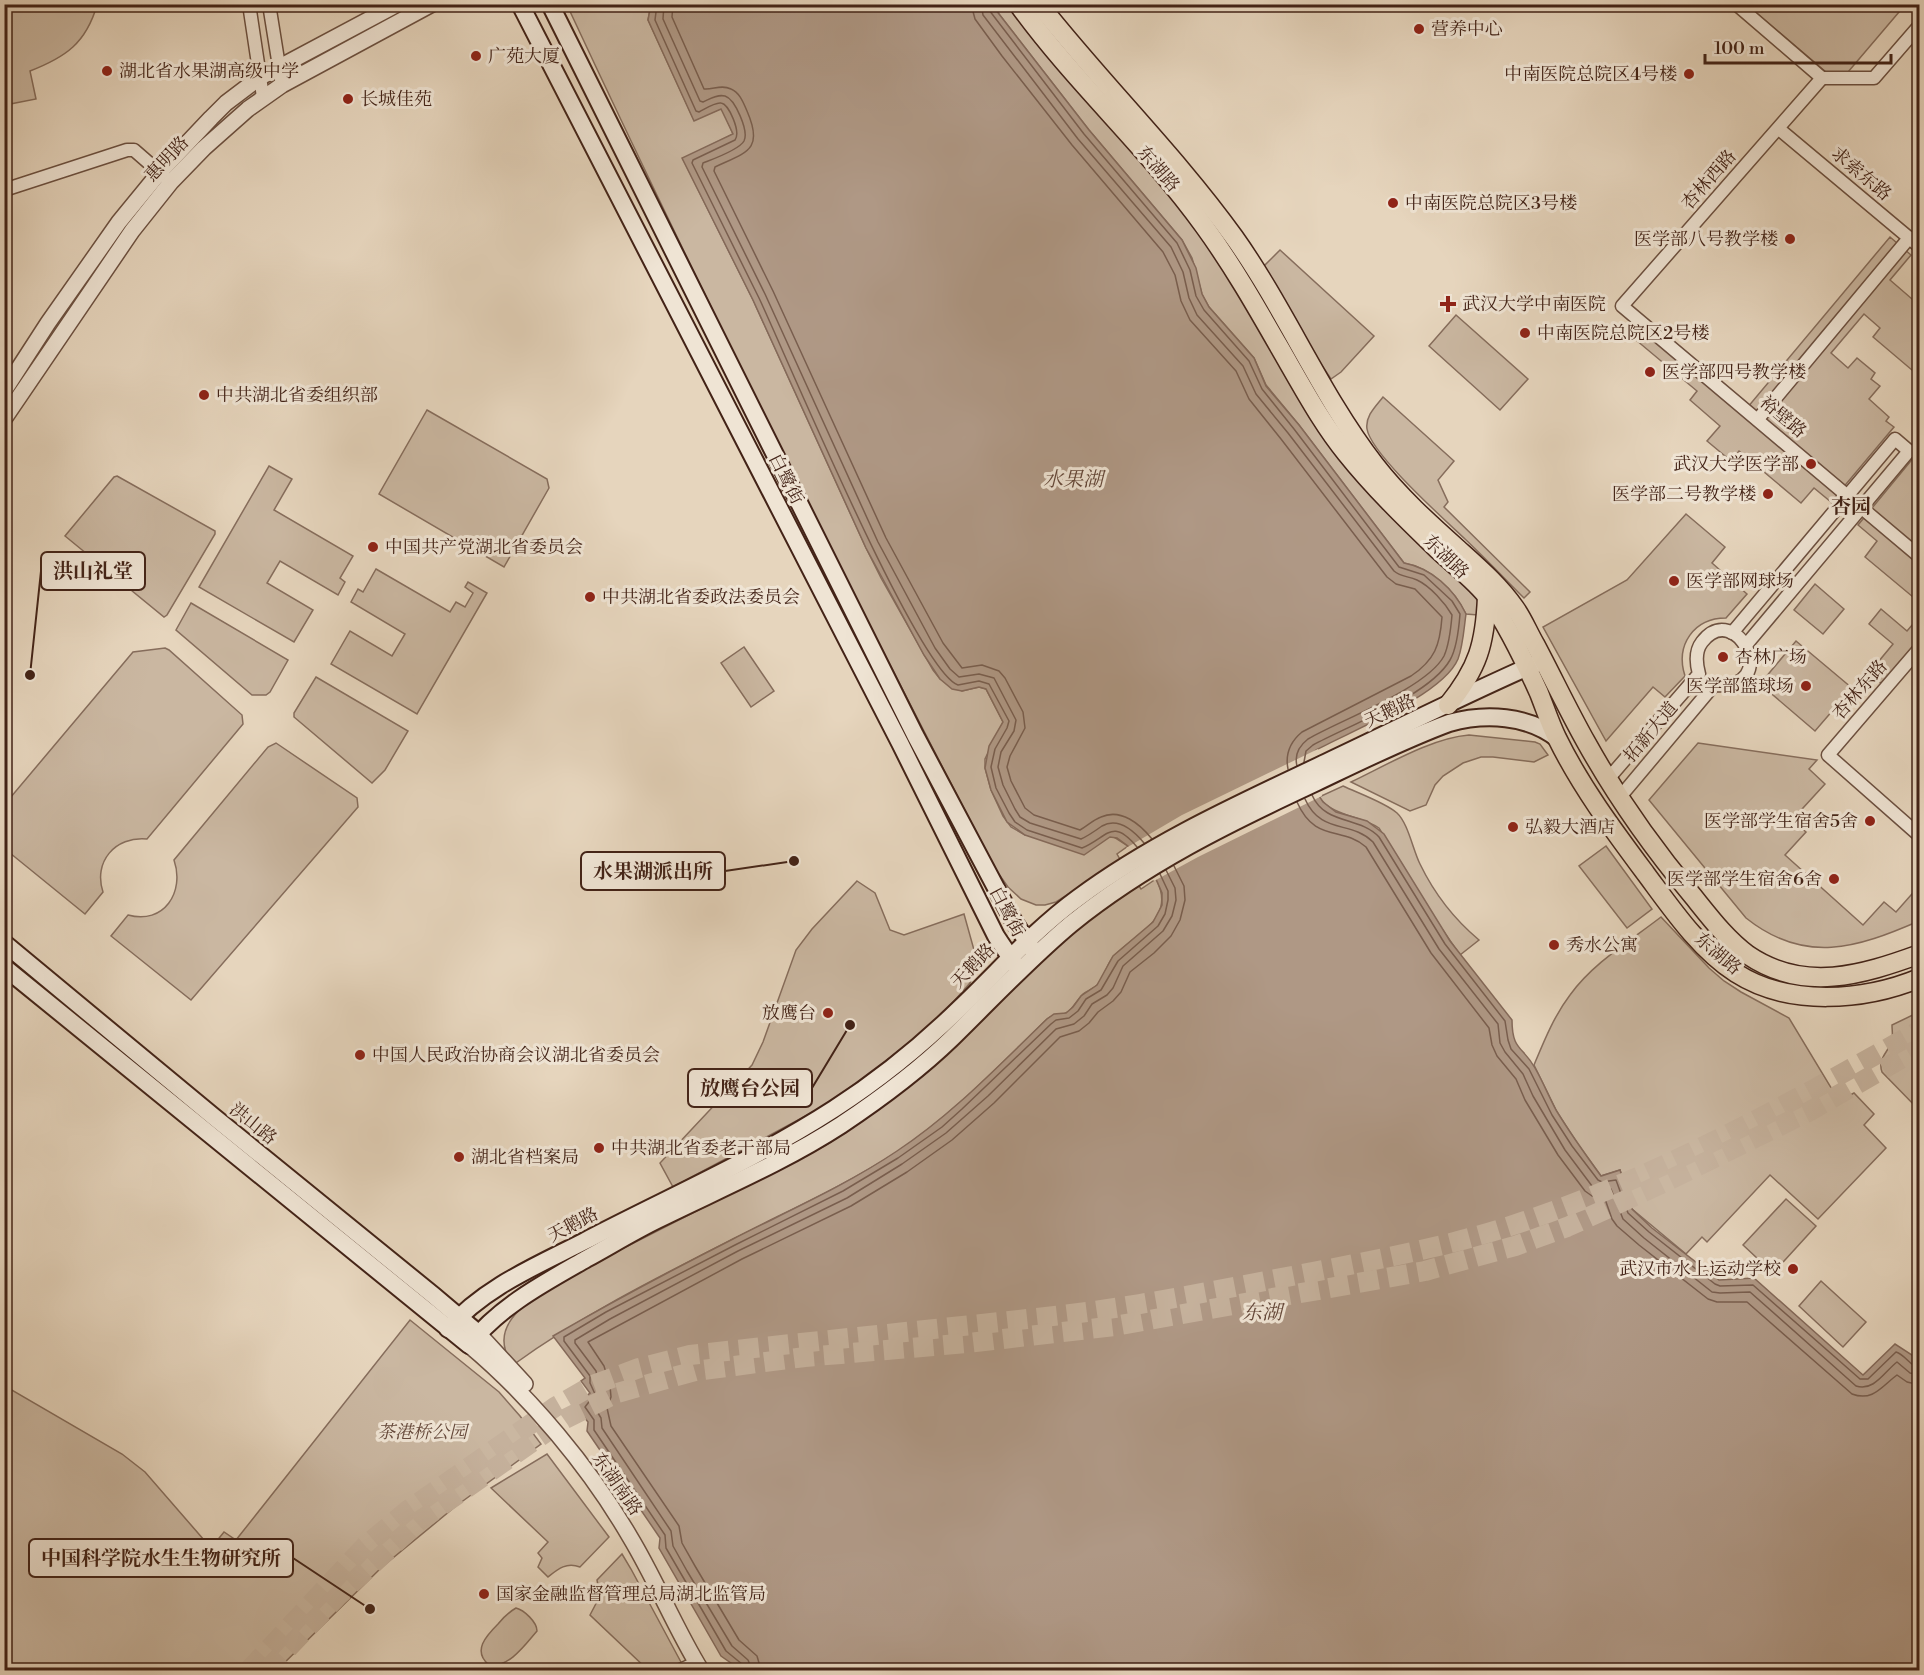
<svg xmlns="http://www.w3.org/2000/svg" width="1924" height="1675" font-family="'Libre Bodoni','Noto Serif SC',serif">
<rect width="100%" height="100%" fill="#e6d5bd"/>
<filter id="stains"><feTurbulence type="fractalNoise" baseFrequency=".00333" numOctaves="4"/><feColorMatrix values="0 0 0 0 .2 0 0 0 0 .09 0 0 0 0 .02 0 0 0 .5 -.17"/></filter>
<radialGradient id="worn" r=".72"><stop offset=".6" stop-color="#630" stop-opacity="0"/><stop offset="1" stop-color="#630" stop-opacity=".3"/></radialGradient>
<g fill="#cab7a1" stroke="#866d5c" stroke-width="1.5">
<path d="M4,5H97C86,43 66,57 30,71L36,99L5,105Z"/>
<path d="M567,5H651L648,20L694,120L722,108L733,134L683,159L753,300L866,548L881,578L933,670L940,679L962,691L979,687L986,689L1003,722L985,759V768L991,790L1003,816L1011,827L1025,835L1114,837L1128,846L1117,854L1121,861L1056,902L1045,905H1036L1021,899L1008,887L996,870C847,585 703,297 567,5Z"/>
<path d="M992,5H1011L1150,168L1236,284L1294,388L1481,599L1478,615L1466,614C1454,589 1431,568 1404,563L1299,425L1266,385L1254,358L1209,307L1202,294L1192,258L1182,240L1089,130Z"/>
<path d="M1747,5H1905L1848,72H1826Z"/>
<path d="M1890,237L1911,255L1890,280L1919,305V376L1873,337L1880,328L1864,314L1831,353L1848,368L1857,358L1875,373L1871,379L1880,386L1869,399L1889,417L1886,421L1894,427L1831,502L1814,488L1801,503L1739,451L1731,461L1707,441L1720,426L1690,400L1697,391L1624,330L1631,321L1742,414Z"/>
<path d="M1280,250L1374,336L1341,372L1331,379L1309,346L1264,266Z"/>
<path d="M1456,315L1528,379L1500,410L1429,346Z"/>
<path d="M1383,397L1454,461L1438,480L1448,502L1444,507L1530,592L1524,598C1504,578 1485,558 1465,539C1444,519 1371,454 1367,429C1365,416 1376,406 1383,397Z"/>
<path d="M427,410L547,479L549,488L504,567L379,494Z"/>
<path d="M1919,451V602L1865,557L1877,541L1858,525Z"/>
<path d="M269,466L292,479L274,510L353,556L340,578L345,582L338,595L280,561L267,583L313,610L294,642L199,587Z"/>
<path d="M117,476L215,531V534L167,615L164,617L65,536L114,477Z"/>
<path d="M1686,514L1725,547L1712,563L1747,594L1726,618C1694,618 1675,645 1685,676L1665,697L1653,687L1606,741L1543,627L1627,580Z"/>
<path d="M376,569L450,612L456,602L465,607L473,593L465,587L468,582L487,593L417,714L331,664L350,631L392,656L405,634L351,602L358,589L363,592Z"/>
<path d="M1815,584L1844,609L1823,634L1794,610Z"/>
<path d="M191,603L288,660L270,692L266,695H252L176,630Z"/>
<path d="M1881,609L1907,631L1919,617V640L1882,684L1869,673L1893,644L1869,624Z"/>
<path d="M1796,641L1852,688L1815,731L1760,684Z"/>
<path d="M744,647L774,691L751,707L721,663Z"/>
<path d="M165,648L169,650L242,715L243,724L147,839C115,836 93,862 103,892L85,914L5,849V804L133,652Z"/>
<path d="M316,677L408,731L385,770L372,783L294,717V713Z"/>
<path d="M1469,735L1535,742L1540,744L1548,755L1534,762L1493,757H1481L1463,763L1443,776L1435,785L1426,805L1410,811L1351,782C1385,766 1431,738 1469,735Z"/>
<path d="M276,743L357,798L358,807L191,1000L111,936L128,915C164,925 185,892 174,860L268,747Z"/>
<path d="M1698,743L1817,760L1809,769L1825,784L1792,820L1806,832L1785,855L1863,925L1884,902L1896,912L1919,886V921C1857,948 1805,965 1746,918L1649,800Z"/>
<path d="M1343,786C1358,793 1386,803 1397,813C1408,823 1413,850 1420,864C1434,893 1454,919 1479,940L1460,955L1433,916L1379,828C1360,815 1333,817 1319,797Z"/>
<path d="M1606,846L1652,909L1627,928L1579,866Z"/>
<path d="M1156,879C1177,919 1136,933 1114,956C1106,964 1106,976 1098,984C1094,989 1088,990 1083,994C1077,1000 1074,1007 1068,1012C1060,1017 1056,1012 1047,1019C998,1067 951,1116 894,1154C842,1187 787,1211 733,1239C658,1277 582,1315 513,1365C484,1325 531,1300 559,1281L826,1145L874,1113L941,1060L1008,992L1066,937L1137,883L1141,889Z"/>
<path d="M857,881L875,893L890,930L904,935L964,914L976,957V969L970,983L948,1008L912,1041L826,1105L673,1187L660,1163L752,1065L763,1042L796,950L812,929Z"/>
<path d="M1661,917L1709,968L1724,981L1741,992L1789,1018L1839,1101L1854,1093L1874,1114L1864,1125L1886,1148L1818,1219L1770,1175L1707,1242L1702,1237L1686,1254L1632,1209L1620,1170L1601,1176L1577,1143L1557,1112L1534,1065C1544,1041 1554,1016 1570,995C1593,963 1630,941 1661,917Z"/>
<path d="M1919,1012L1920,1107L1918,1109L1882,1072C1877,1058 1889,1052 1892,1040C1893,1035 1892,1030 1892,1025Z"/>
<path d="M1786,1199L1816,1226L1773,1273L1743,1245Z"/>
<path d="M1821,1281L1866,1322L1843,1347L1799,1306Z"/>
<path d="M410,1320L499,1392L520,1416L541,1444L456,1506L382,1567L277,1670H5V1386L122,1454L145,1472L211,1548L224,1532L236,1540Z"/>
<path d="M547,1454L609,1537L580,1567C566,1562 558,1569 548,1577L538,1567L542,1558L538,1553L548,1542L491,1488Z"/>
<path d="M622,1554L631,1569L682,1664L666,1670H648L590,1615L600,1596L597,1580Z"/>
<path d="M516,1608C524,1610 537,1622 537,1631C525,1645 509,1668 489,1665C472,1651 486,1636 498,1624C503,1618 509,1612 516,1608Z"/>
</g>
<path fill="#af9885" stroke="#846959" stroke-width="1.5" d="M651,4L992,5L1089,130L1182,240L1196,268L1202,294L1209,307L1254,358L1266,386L1299,425L1404,563C1431,568 1454,589 1466,614C1464,628 1463,646 1458,659C1443,695 1351,731 1316,750L1309,759L1317,793L1323,802L1336,812L1367,821L1384,834L1450,941L1512,1020C1512,1051 1523,1046 1535,1068C1543,1082 1549,1097 1556,1110C1570,1133 1585,1154 1601,1176L1620,1170L1632,1209L1652,1228L1719,1280L1754,1278L1863,1375L1895,1344L1912,1355L1919,1365V1670H741L721,1656L659,1548L660,1538L587,1431L588,1422L575,1405L590,1393L581,1381L585,1378L553,1336C612,1302 672,1270 733,1239C788,1211 845,1186 897,1151C953,1114 998,1066 1047,1019L1054,1014L1066,1013L1073,1007L1081,996L1097,985L1113,956L1153,922L1162,905V893L1156,879L1128,846L1117,838L1110,837L1084,855L1025,835L1007,822L991,790L985,768L989,746L1003,722L986,689L979,687L962,691L952,689L940,679L924,655L866,548L753,300L682,158L733,134L721,109L694,121L648,20Z"/>
<path fill="#e6d5bd" d="M1318,749L1319,751L1312,759L1322,796L1198,857L1154,881L1126,848L1182,815Z"/>
<g fill="none" stroke-linecap="round" stroke-linejoin="round">
<g stroke="#795e4e" stroke-width="1.5">
<path d="M657,4L655,20L696,111L699,112C705,109 715,102 721,103C729,104 741,132 735,140L693,160L692,163C714,208 737,253 759,298C786,355 917,670 958,685L979,681L989,684L1009,721L1007,728L995,749L991,767L996,788L1009,813L1015,822L1027,830L1082,848C1108,837 1112,817 1137,847"/>
<path d="M664,4L663,19L700,101L703,102C710,99 717,94 725,96C735,99 749,131 744,141C739,150 713,159 703,163L702,167L765,294L878,542L935,648L950,669L959,677L979,674L994,678L1016,720L1014,731L1001,752L998,767L1003,785L1015,809L1020,817L1030,823L1081,839C1088,836 1095,831 1102,826C1118,817 1134,831 1144,843"/>
<path d="M673,4L672,17L704,89C713,90 721,84 731,89C740,93 743,102 747,111C764,150 747,152 715,167L714,171L773,291L886,538L943,643L962,668L982,665L999,671L1005,678L1023,712L1025,728L1010,756L1007,767L1011,781L1025,808L1034,815L1080,830C1087,826 1093,820 1101,817C1121,808 1140,824 1152,839"/>
<path d="M971,4L975,19L1002,56L1072,145L1163,252L1175,275L1181,301L1190,320L1236,371L1249,399L1281,439L1387,577L1396,584L1415,589L1442,617C1440,645 1435,660 1411,676L1302,732C1290,742 1285,754 1288,769"/>
<path d="M981,4L983,15L1078,139L1171,247L1183,272L1189,298L1197,315L1243,366L1256,394L1288,433L1394,571C1401,577 1408,576 1417,580C1430,586 1445,603 1452,615C1451,627 1449,645 1444,656C1427,688 1341,720 1308,739C1299,746 1294,754 1297,766"/>
<path d="M988,4L989,10L1084,134L1177,243L1190,270L1196,296L1204,310L1249,361L1262,389L1294,429L1399,567L1424,575L1452,601L1460,614C1459,627 1457,648 1450,660C1430,695 1350,725 1313,745L1306,751L1304,762"/>
<path d="M1312,795C1325,825 1359,816 1379,837L1445,944L1505,1021L1508,1040L1511,1049L1529,1069L1552,1115L1572,1146L1598,1180L1602,1182L1616,1180L1628,1213L1649,1232L1715,1284L1720,1286L1753,1285L1860,1379H1868L1896,1352C1906,1355 1910,1367 1920,1368"/>
<path d="M1305,799C1321,835 1351,820 1373,842L1439,949L1498,1024L1500,1043L1505,1052L1523,1074L1533,1096L1565,1150L1592,1186L1600,1189H1611L1623,1219L1644,1238L1712,1292L1720,1293L1750,1292L1856,1386C1874,1392 1885,1371 1897,1362L1910,1373L1920,1375"/>
<path d="M1297,802C1315,843 1342,826 1366,847L1431,953L1489,1028L1492,1045L1497,1056L1516,1079L1525,1100L1558,1155L1585,1191L1592,1196L1605,1199L1612,1219L1617,1226L1639,1245L1708,1299L1717,1302H1747L1852,1394C1873,1402 1882,1386 1897,1375L1907,1382L1920,1385"/>
<path d="M744,1670L742,1664L726,1651L666,1548L665,1535L594,1430V1420L585,1407L595,1394L590,1383V1376L564,1341V1337L606,1312L735,1245L843,1191L898,1158L942,1127L962,1109L1051,1024L1056,1020L1069,1018L1078,1011L1086,999L1101,990L1118,961L1158,926L1165,914L1168,900V891L1160,874"/>
<path d="M752,1670L748,1660L732,1646L687,1571L673,1546L671,1531L602,1428L601,1418L595,1408L602,1398V1388L598,1381L596,1371L575,1343V1340L610,1319L738,1251L847,1198L902,1164L946,1133L988,1096L1056,1029L1074,1024L1084,1016L1092,1004L1107,995L1113,988L1123,966L1163,931L1172,916L1176,900L1175,888L1166,870"/>
<path d="M761,1670L757,1656L739,1640L695,1566L682,1543L679,1526L611,1426L607,1408L611,1397L610,1386L604,1366L588,1342L742,1259L851,1206L907,1172L952,1140L994,1103L1060,1037L1079,1031L1089,1023L1098,1012L1113,1001L1121,992L1130,972L1154,953L1171,936L1180,920L1185,900L1184,886L1174,866"/>
</g>
<g stroke="#c5b19c" stroke-width="20" stroke-dasharray="20 10" stroke-linecap="butt">
<path d="M249,1670L365,1546L408,1510L555,1407L593,1385L639,1368L690,1355C815,1341 939,1329 1063,1315C1140,1306 1217,1290 1292,1276C1370,1261 1450,1247 1525,1221C1664,1174 1792,1102 1920,1030"/>
<path d="M267,1670L337,1597L418,1522L565,1419L617,1393L695,1371L805,1357L968,1343L1115,1326L1425,1271L1515,1246L1567,1227L1659,1185L1810,1111L1920,1048"/>
</g>
<g stroke="#6c5040" stroke-width="15">
<g id="minor">
<path d="M249,4L263,97"/>
<path d="M269,4L282,85"/>
<path d="M1736,4L1822,78"/>
<path d="M1822,78L1622,306L1920,557"/>
<path d="M1822,78H1874L1920,25"/>
<path d="M1779,129L1920,247"/>
<path d="M4,190L127,150H134L165,177"/>
<path d="M1758,419L1909,238"/>
<path d="M1732,633L1895,439L1909,451L1746,645"/>
<path d="M1920,648L1828,755L1920,836"/>
<path d="M1608,779L1699,674C1696,663 1695,651 1702,642C1736,598 1784,691 1714,685L1620,797"/>
<path d="M680,1670L696,1663"/>
</g>
</g>
<g stroke="#6c5040" stroke-width="18">
<g id="tertiary">
<path d="M4,391L48,323L119,222L160,172L211,118L226,103L259,78L398,4"/>
<path d="M4,419L132,231L171,182L204,148L248,109L282,85L432,4"/>
<path d="M478,1333L525,1384"/>
<path d="M469,1345C530,1396 590,1468 630,1537C656,1580 675,1628 701,1670"/>
</g>
</g>
<g stroke="#432317" stroke-width="20">
<g id="secondary">
<path d="M520,4L900,743L996,936L1016,966"/>
<path d="M550,4L915,735L1013,920L1032,949"/>
<path d="M4,943L214,1117L433,1295L478,1333"/>
<path d="M4,967L469,1345C500,1306 544,1283 586,1259C610,1246 634,1231 659,1219C720,1189 784,1162 841,1125C880,1099 919,1070 952,1038C992,999 1029,959 1071,924C1145,864 1229,823 1315,783C1359,762 1403,740 1449,723C1485,713 1528,715 1558,739"/>
<path d="M448,1329C483,1288 536,1266 583,1242C667,1198 755,1160 834,1109C879,1080 922,1045 960,1008C999,971 1034,930 1078,898C1155,841 1241,803 1327,762C1397,729 1466,694 1537,663"/>
</g>
</g>
<g stroke="#432317" stroke-width="21">
<g id="primary">
<path d="M1018,4C1075,83 1148,148 1204,226C1236,270 1262,317 1289,364C1307,395 1324,426 1346,453C1374,488 1406,519 1438,550C1455,566 1476,581 1489,599C1507,625 1526,664 1539,693C1545,708 1550,724 1557,738C1581,787 1614,831 1646,874C1672,909 1699,949 1736,973C1789,1007 1864,1001 1920,978"/>
<path d="M1039,4C1102,84 1175,155 1234,237C1286,310 1320,394 1375,465C1399,496 1429,523 1458,549C1478,567 1499,585 1515,608C1523,619 1528,632 1535,644C1552,676 1568,710 1586,742C1616,796 1652,847 1692,895C1709,916 1726,939 1748,955C1804,993 1862,975 1920,954"/>
<path d="M1448,705C1478,668 1485,644 1487,597"/>
</g>
</g>
<use href="#minor" stroke="#efe4d4" stroke-width="12"/>
<use href="#tertiary" stroke="#efe4d4" stroke-width="15"/>
<use href="#secondary" stroke="#efe4d4" stroke-width="16"/>
<use href="#primary" stroke="#e6d5bd" stroke-width="18"/>
</g>
<g fill="#8f2418" stroke="#efe4d4" stroke-width="2">
<circle cx="1419" cy="29" r="6"/>
<circle cx="476" cy="56" r="6"/>
<circle cx="107" cy="71" r="6"/>
<circle cx="1689" cy="74" r="6"/>
<circle cx="348" cy="99" r="6"/>
<circle cx="1393" cy="203" r="6"/>
<circle cx="1790" cy="239" r="6"/>
<path d="M1445 295h6v6h6v6h-6v6h-6v-6h-6v-6h6z"/>
<circle cx="1525" cy="333" r="6"/>
<circle cx="1650" cy="372" r="6"/>
<circle cx="204" cy="395" r="6"/>
<circle cx="1811" cy="464" r="6"/>
<circle cx="1768" cy="494" r="6"/>
<circle cx="373" cy="547" r="6"/>
<circle cx="1674" cy="581" r="6"/>
<circle cx="590" cy="597" r="6"/>
<circle cx="1723" cy="657" r="6"/>
<circle cx="1806" cy="686" r="6"/>
<circle cx="1870" cy="821" r="6"/>
<circle cx="1513" cy="827" r="6"/>
<circle cx="1834" cy="879" r="6"/>
<circle cx="1554" cy="945" r="6"/>
<circle cx="828" cy="1013" r="6"/>
<circle cx="360" cy="1055" r="6"/>
<circle cx="599" cy="1148" r="6"/>
<circle cx="459" cy="1157" r="6"/>
<circle cx="1793" cy="1269" r="6"/>
<circle cx="484" cy="1594" r="6"/>
</g>
<g text-anchor="middle" dominant-baseline="central" stroke-width="6" stroke-linejoin="round" paint-order="stroke">
<g font-size="18" fill="#432317" stroke="#efe4d4" text-anchor="start">
<text x="1431" y="29">营养中心</text>
<text x="488" y="56">广苑大厦</text>
<text x="119" y="71">湖北省水果湖高级中学</text>
<text x="1677" y="74" text-anchor="end">中南医院总院区4号楼</text>
<text x="360" y="99">长城佳苑</text>
<text x="1405" y="203">中南医院总院区3号楼</text>
<text x="1778" y="239" text-anchor="end">医学部八号教学楼</text>
<text x="1462" y="304">武汉大学中南医院</text>
<text x="1537" y="333">中南医院总院区2号楼</text>
<text x="1662" y="372">医学部四号教学楼</text>
<text x="216" y="395">中共湖北省委组织部</text>
<text x="1799" y="464" text-anchor="end">武汉大学医学部</text>
<text x="1756" y="494" text-anchor="end">医学部二号教学楼</text>
<text x="385" y="547">中国共产党湖北省委员会</text>
<text x="1686" y="581">医学部网球场</text>
<text x="602" y="597">中共湖北省委政法委员会</text>
<text x="1735" y="657">杏林广场</text>
<text x="1794" y="686" text-anchor="end">医学部篮球场</text>
<text x="1858" y="821" text-anchor="end">医学部学生宿舍5舍</text>
<text x="1525" y="827">弘毅大酒店</text>
<text x="1822" y="879" text-anchor="end">医学部学生宿舍6舍</text>
<text x="1566" y="945">秀水公寓</text>
<text x="816" y="1013" text-anchor="end">放鹰台</text>
<text x="372" y="1055">中国人民政治协商会议湖北省委员会</text>
<text x="611" y="1148">中共湖北省委老干部局</text>
<text x="471" y="1157">湖北省档案局</text>
<text x="1781" y="1269" text-anchor="end">武汉市水上运动学校</text>
<text x="496" y="1594">国家金融监督管理总局湖北监管局</text>
</g>
<g font-size="18" fill="#432317" stroke="#efe4d4">
<text transform="translate(167 159) rotate(-47)">惠明路</text>
<text transform="translate(1158 169) rotate(49)">东湖路</text>
<text transform="translate(1861 174) rotate(40)">求索东路</text>
<text transform="translate(1709 180) rotate(-49)">杏林西路</text>
<text transform="translate(1783 417) rotate(40)">裕壁路</text>
<text transform="translate(786 479) rotate(63)">白鹭街</text>
<text transform="translate(1446 557) rotate(44)">东湖路</text>
<text transform="translate(1860 690) rotate(-49)">杏林东路</text>
<text transform="translate(1390 711) rotate(-25)">天鹅路</text>
<text transform="translate(1651 732) rotate(-50)">拓新大道</text>
<text transform="translate(1007 912) rotate(62)">白鹭街</text>
<text transform="translate(1718 954) rotate(40)">东湖路</text>
<text transform="translate(973 966) rotate(-46)">天鹅路</text>
<text transform="translate(253 1124) rotate(39)">洪山路</text>
<text transform="translate(573 1225) rotate(-27)">天鹅路</text>
<text transform="translate(617 1484) rotate(55)">东湖南路</text>
</g>
<g font-size="18" font-style="italic" fill="#65483a" stroke="#efe4d4">
<text x="422" y="1432">茶港桥公园</text>
</g>
<g font-size="20" font-style="italic" fill="#634638" stroke="#efe4d4">
<text x="1073" y="480">水果湖</text>
<text x="1262" y="1313">东湖</text>
</g>
<g font-size="20" font-weight="bold" fill="#432317" stroke="#efe4d4">
<text x="1851" y="507">杏园</text>
</g>
</g>
<path fill="none" stroke="#432317" stroke-width="2" d="M30 675L41 571M794 861L725 871M850 1025L812 1088M370 1609L293 1558"/>
<g fill="#432317" stroke="#efe4d4" stroke-width="2">
<circle cx="30" cy="675" r="6"/>
<circle cx="794" cy="861" r="6"/>
<circle cx="850" cy="1025" r="6"/>
<circle cx="370" cy="1609" r="6"/>
</g>
<g fill="#efe4d4" stroke="#432317" stroke-width="2">
<rect x="41" y="552" width="104" height="38" rx="6"/>
<rect x="581" y="852" width="144" height="38" rx="6"/>
<rect x="688" y="1069" width="124" height="38" rx="6"/>
<rect x="29" y="1539" width="264" height="38" rx="6"/>
</g>
<g font-size="20" text-anchor="middle" font-weight="bold" fill="#432317">
<text x="93" y="578">洪山礼堂</text>
<text x="653" y="878">水果湖派出所</text>
<text x="750" y="1095">放鹰台公园</text>
<text x="161" y="1565">中国科学院水生生物研究所</text>
</g>
<rect width="1924" height="1675" fill="none" stroke="#e6d5bd" stroke-width="24"/>
<rect x="6" y="6" width="1912" height="1663" fill="none" stroke="#432317" stroke-width="3"/>
<rect x="12" y="12" width="1900" height="1651" fill="none" stroke="#432317" stroke-width="1.5"/>
<path d="M1705 54v9h186v-9" fill="none" stroke="#432317" stroke-width="3"/>
<text x="1714" y="54" font-size="18" fill="#432317" stroke="#efe4d4" stroke-width="4.5" paint-order="stroke">100 m</text>
<rect width="100%" height="100%" filter="url(#stains)"/>
<rect width="100%" height="100%" fill="url(#worn)"/>
</svg>
